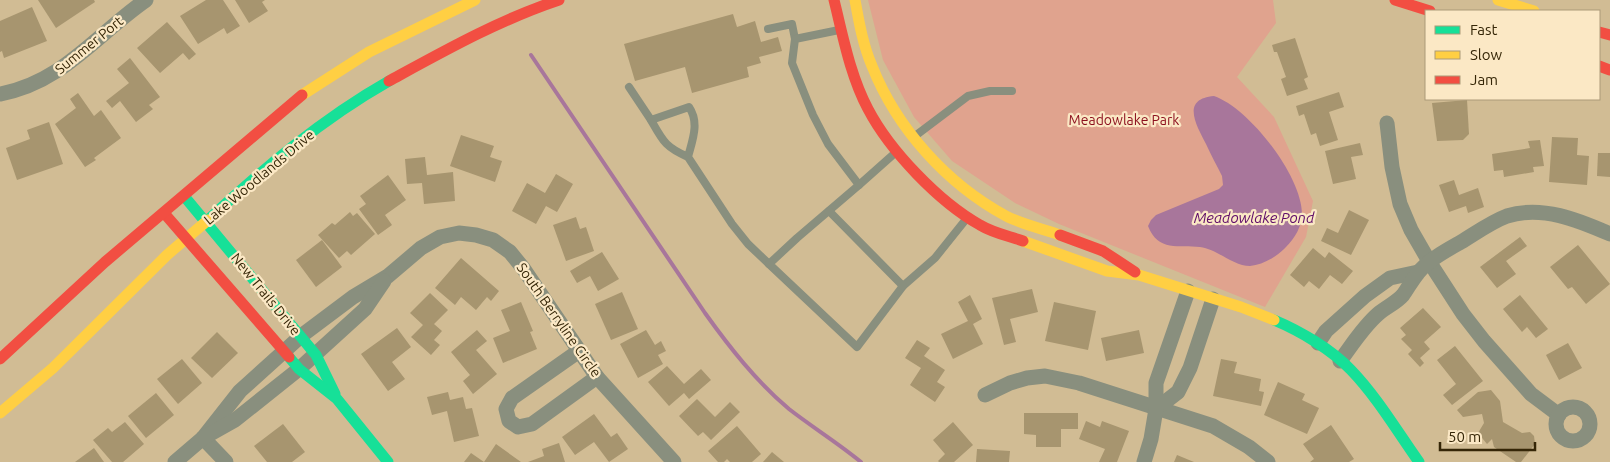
<svg xmlns="http://www.w3.org/2000/svg" width="1610" height="462" font-family="Ubuntu,sans-serif">
<rect width="100%" height="100%" fill="#d1bc94"/>
<path fill="#e0a38e" d="M868,0H1273L1276,23L1237,77L1274,117L1313,201L1306,237L1265,307L1059,224L1015,203L952,161L914,117L883,60Z"/>
<path fill="#a8769b" d="M1214,96C1249,108 1302,176 1302,214C1302,226 1295,238 1286,247C1278,256 1263,265 1250,266C1233,266 1217,249 1200,247C1179,245 1158,252 1148,226L1151,220L1156,215L1219,189L1223,185L1222,176C1217,166 1211,155 1206,144C1197,126 1180,99 1214,96Z"/>
<g fill="none" stroke-linecap="round" stroke-linejoin="round">
<path stroke="#a8769b" stroke-width="4" d="M531,55L705,313C730,348 756,381 789,409C812,427 838,443 861,462"/>
</g>
<g fill="#a7956f">
<path d="M38,0H94L95,2L56,28Z"/>
<path d="M206,0H223L240,26L227,34L224,28L198,44L180,16Z"/>
<path d="M235,0H265L262,2L268,11L249,23Z"/>
<path d="M32,7L47,41L4,58L2,51L0,52V21Z"/>
<path d="M733,14L737,27L755,21L761,42L778,37L782,51L759,57L761,63L747,67L749,77L692,93L685,67L635,81L624,44Z"/>
<path d="M167,22L196,54L189,60L183,53L160,73L137,48Z"/>
<path d="M1295,38L1308,77L1304,79L1308,89L1287,96L1281,79L1286,77L1277,52H1274L1272,45Z"/>
<path d="M130,58L160,97L149,105L153,109L136,122L120,101L112,108L106,101L129,83L117,69Z"/>
<path d="M1339,92L1344,107L1329,112L1338,140L1320,146L1316,133L1311,135L1304,114L1299,116L1296,106Z"/>
<path d="M78,93L94,116L101,110L121,138L94,158L96,160L85,167L55,124L76,108L70,99Z"/>
<path d="M1467,100L1469,134L1463,140L1437,141L1432,103Z"/>
<path d="M49,122L63,164L17,180L6,148L30,139L27,130Z"/>
<path d="M461,135L494,146L490,157L502,161L495,182L450,166Z"/>
<path d="M1552,137L1578,138L1577,155L1589,156L1587,185L1549,182Z"/>
<path d="M1540,140L1544,166L1533,167L1534,172L1504,177L1503,170L1494,171L1492,154L1530,148L1528,141Z"/>
<path d="M1360,143L1363,155L1351,157L1356,179L1333,184L1325,151Z"/>
<path d="M1598,153H1610V177L1597,176Z"/>
<path d="M425,157L427,175L453,172L455,201L424,204L422,183L407,184L405,159Z"/>
<path d="M556,174L573,184L557,212L546,206L536,224L512,211L527,183L545,193Z"/>
<path d="M388,175L406,200L385,215L392,225L378,235L359,209L366,204L360,196Z"/>
<path d="M1454,180L1459,195L1478,188L1484,207L1468,213L1466,206L1449,212L1439,185Z"/>
<path d="M1349,210L1369,220L1351,255L1321,241L1327,228L1338,233Z"/>
<path d="M350,212L353,216L357,213L375,234L351,255L347,251L339,258L318,235L332,223L335,225Z"/>
<path d="M576,217L580,229L586,227L594,251L566,261L553,225Z"/>
<path d="M1520,237L1527,246L1506,261L1516,274L1497,288L1480,267Z"/>
<path d="M322,240L342,267L316,287L296,260Z"/>
<path d="M1578,245L1610,284L1586,304L1572,287L1568,289L1550,267Z"/>
<path d="M1313,248L1325,258L1329,252L1353,271L1342,284L1330,275L1319,289L1309,281L1304,287L1290,275Z"/>
<path d="M602,252L619,279L598,291L590,276L577,283L570,271Z"/>
<path d="M461,258L499,291L491,301L487,297L476,310L461,297L455,305L435,288Z"/>
<path d="M1032,289L1038,312L1010,319L1016,342L1004,345L992,298Z"/>
<path d="M622,292L638,329L611,340L595,304Z"/>
<path d="M430,293L448,310L434,324L442,331L434,340L440,345L431,355L411,337L423,325L410,313Z"/>
<path d="M970,295L982,319L973,324L983,344L953,359L941,334L968,321L958,302Z"/>
<path d="M1520,295L1548,329L1536,338L1527,327L1522,332L1503,309Z"/>
<path d="M521,302L533,331L530,332L537,349L503,363L493,338L510,331L501,310Z"/>
<path d="M1054,302L1096,311L1088,350L1045,341Z"/>
<path d="M1423,308L1441,327L1424,342L1430,349L1420,358L1424,363L1420,367L1408,354L1412,350L1401,339L1406,335L1400,328Z"/>
<path d="M397,328L411,347L392,362L405,379L388,391L361,354Z"/>
<path d="M477,330L487,341L476,350L497,374L473,394L463,381L470,375L451,352Z"/>
<path d="M646,330L655,345L661,341L666,351L658,355L663,364L638,378L620,344Z"/>
<path d="M1139,330L1144,353L1106,361L1101,338Z"/>
<path d="M217,332L238,353L212,378L191,358Z"/>
<path d="M917,340L930,348L924,356L945,370L937,382L945,387L935,402L910,385L921,368L905,358Z"/>
<path d="M1568,343L1582,368L1559,380L1546,355Z"/>
<path d="M1455,346L1483,381L1452,405L1443,395L1456,384L1437,360Z"/>
<path d="M182,359L202,383L178,404L157,379Z"/>
<path d="M1221,359L1237,362L1234,373L1261,379L1259,391L1264,392L1261,406L1213,396Z"/>
<path d="M667,366L684,384L701,369L711,380L689,399L684,393L669,406L648,382Z"/>
<path d="M1278,382L1305,394L1302,400L1319,408L1307,434L1264,415Z"/>
<path d="M1491,390L1500,401L1503,422L1522,433L1530,432L1534,436L1535,444L1521,462H1516L1494,447L1492,439L1487,444L1478,433L1484,423L1482,414L1463,417L1457,410L1478,392Z"/>
<path d="M448,392L450,400L463,397L466,409L472,408L479,436L454,442L447,411L432,415L427,397Z"/>
<path d="M156,393L174,415L146,438L128,416Z"/>
<path d="M697,399L715,417L730,402L740,412L711,440L703,432L698,436L679,416Z"/>
<path d="M1024,413H1078V429H1061V447H1036V435L1024,434Z"/>
<path d="M594,414L611,437L617,433L628,449L609,462L594,442L575,455L562,437Z"/>
<path d="M1086,421L1100,427L1102,421L1129,431L1117,462H1099L1105,449L1079,439Z"/>
<path d="M125,422L144,444L123,462H112L93,440L108,428L112,432Z"/>
<path d="M953,422L973,445L954,462H939L938,461L945,454L933,440Z"/>
<path d="M283,424L305,452L292,462H267L254,446Z"/>
<path d="M1331,425L1354,459L1349,462H1310L1314,459L1303,444Z"/>
<path d="M737,426L761,454L752,462H730L727,459L724,462H718L708,451Z"/>
<path d="M559,443L565,462H528L544,456L542,449Z"/>
<path d="M496,444L521,462H464L471,453L484,462Z"/>
<path d="M94,448L104,462H75Z"/>
<path d="M977,449L1010,451L1009,462H976Z"/>
<path d="M772,452L784,462H763Z"/>
<path d="M1177,455L1194,462H1174Z"/>
</g>
<g fill="none" stroke-linecap="round" stroke-linejoin="round">
<g stroke="#898f7e" stroke-width="8">
<path d="M768,29L792,24L795,39"/>
<path d="M839,30L795,39L792,63L813,115L828,144L859,185L895,153"/>
<path d="M629,87L651,120"/>
<path d="M915,136L968,96L990,91H1012"/>
<path d="M688,157C665,147 663,141 651,120L689,107C700,123 692,141 688,157L732,224L748,244L769,264"/>
<path d="M859,185L797,238L769,264L857,347L903,286L935,258L967,218"/>
<path d="M829,211L903,286"/>
</g>
<g stroke="#898f7e" stroke-width="15">
<path d="M0,94C62,83 97,34 146,0"/>
<path d="M1387,123L1392,167L1400,204L1411,230L1430,263L1463,314L1484,341L1531,394L1559,415"/>
<path d="M1318,343L1326,331L1365,296L1390,278L1418,272"/>
<path d="M579,351L512,398L506,409L509,421L518,427L532,424L597,377"/>
<path d="M1340,361C1352,345 1363,327 1378,314C1386,307 1396,303 1403,295C1408,288 1412,280 1418,273C1428,260 1447,250 1461,242C1476,233 1491,222 1507,216C1542,205 1578,220 1610,234"/>
<path d="M985,395L1010,383L1027,378L1045,376L1079,383L1213,426L1249,447L1268,462"/>
<circle cx="1573" cy="424" r="17"/>
<path d="M1156,409L1178,392L1190,368L1213,299"/>
<path d="M203,438L240,391L301,336L353,297L388,276L421,248L440,237L459,233L476,235L493,240L510,252L523,268L597,377L674,462"/>
<path d="M203,438L226,462"/>
<path d="M175,462L203,438L235,420L299,369L365,309L384,281"/>
<path d="M1144,462L1151,439L1156,409V383L1188,291"/>
</g>
<g stroke="#16e098" stroke-width="11">
<path d="M184,196L316,355L335,394"/>
<path d="M208,220C263,169 322,119 389,81"/>
<path d="M1274,320C1300,331 1331,349 1351,370C1377,397 1397,431 1419,462"/>
<path d="M289,357L299,369L337,399L388,462"/>
</g>
<g stroke="#ffcf43" stroke-width="11">
<path d="M855,0C859,22 863,45 872,66C897,129 947,184 1006,216C1021,224 1043,229 1060,235"/>
<path d="M1498,0L1534,11"/>
<path d="M302,95L369,52L475,0"/>
<path d="M1023,241L1107,271L1139,275L1241,307L1274,320"/>
<path d="M0,413L53,368L167,255L208,220"/>
</g>
<g stroke="#f24e42" stroke-width="11">
<path d="M834,0C843,36 850,75 868,109C890,151 939,202 980,225C993,233 1009,236 1023,241"/>
<path d="M1395,0L1430,11"/>
<path d="M1599,32L1610,35"/>
<path d="M1599,66L1610,70"/>
<path d="M389,81C444,51 499,20 559,0"/>
<path d="M164,213L289,357"/>
<path d="M1060,235L1103,251L1135,272"/>
<path d="M0,359L105,262L302,95"/>
</g>
</g>
<g text-anchor="middle" dominant-baseline="central" stroke-width="4.5" stroke-linejoin="round" paint-order="stroke">
<g font-size="14" fill="#352607" stroke="#fbe8c5">
<text transform="translate(89 45) rotate(-39)">Summer Port</text>
<text transform="translate(259 177) rotate(-40)">Lake Woodlands Drive</text>
<text transform="translate(266 294) rotate(51)">New Trails Drive</text>
<text transform="translate(559 320) rotate(55)">South Berryline Circle</text>
</g>
<g font-size="14" fill="#8b0e1d" stroke="#fbe8c5">
<text x="1124" y="120">Meadowlake Park</text>
</g>
<g font-size="15" font-style="italic" fill="#5f0c69" stroke="#fbe8c5">
<text x="1254" y="217">Meadowlake Pond</text>
</g>
</g>
<rect x="1425" y="10" width="175" height="90" fill="#fbe8c5" stroke="#ac9a79"/>
<rect x="1435" y="26" width="25" height="8" fill="#16e098" stroke="#ac9a79"/>
<text x="1470" y="35" font-size="15" fill="#352607">Fast</text>
<rect x="1435" y="51" width="25" height="8" fill="#ffcf43" stroke="#ac9a79"/>
<text x="1470" y="60" font-size="15" fill="#352607">Slow</text>
<rect x="1435" y="76" width="25" height="8" fill="#f24e42" stroke="#ac9a79"/>
<text x="1470" y="85" font-size="15" fill="#352607">Jam</text>
<path d="M1440 442v8h95v-8" fill="none" stroke="#352607" stroke-width="2.5"/>
<text x="1448" y="442" font-size="15" fill="#352607" stroke="#fbe8c5" stroke-width="4" paint-order="stroke">50 m</text>
</svg>
